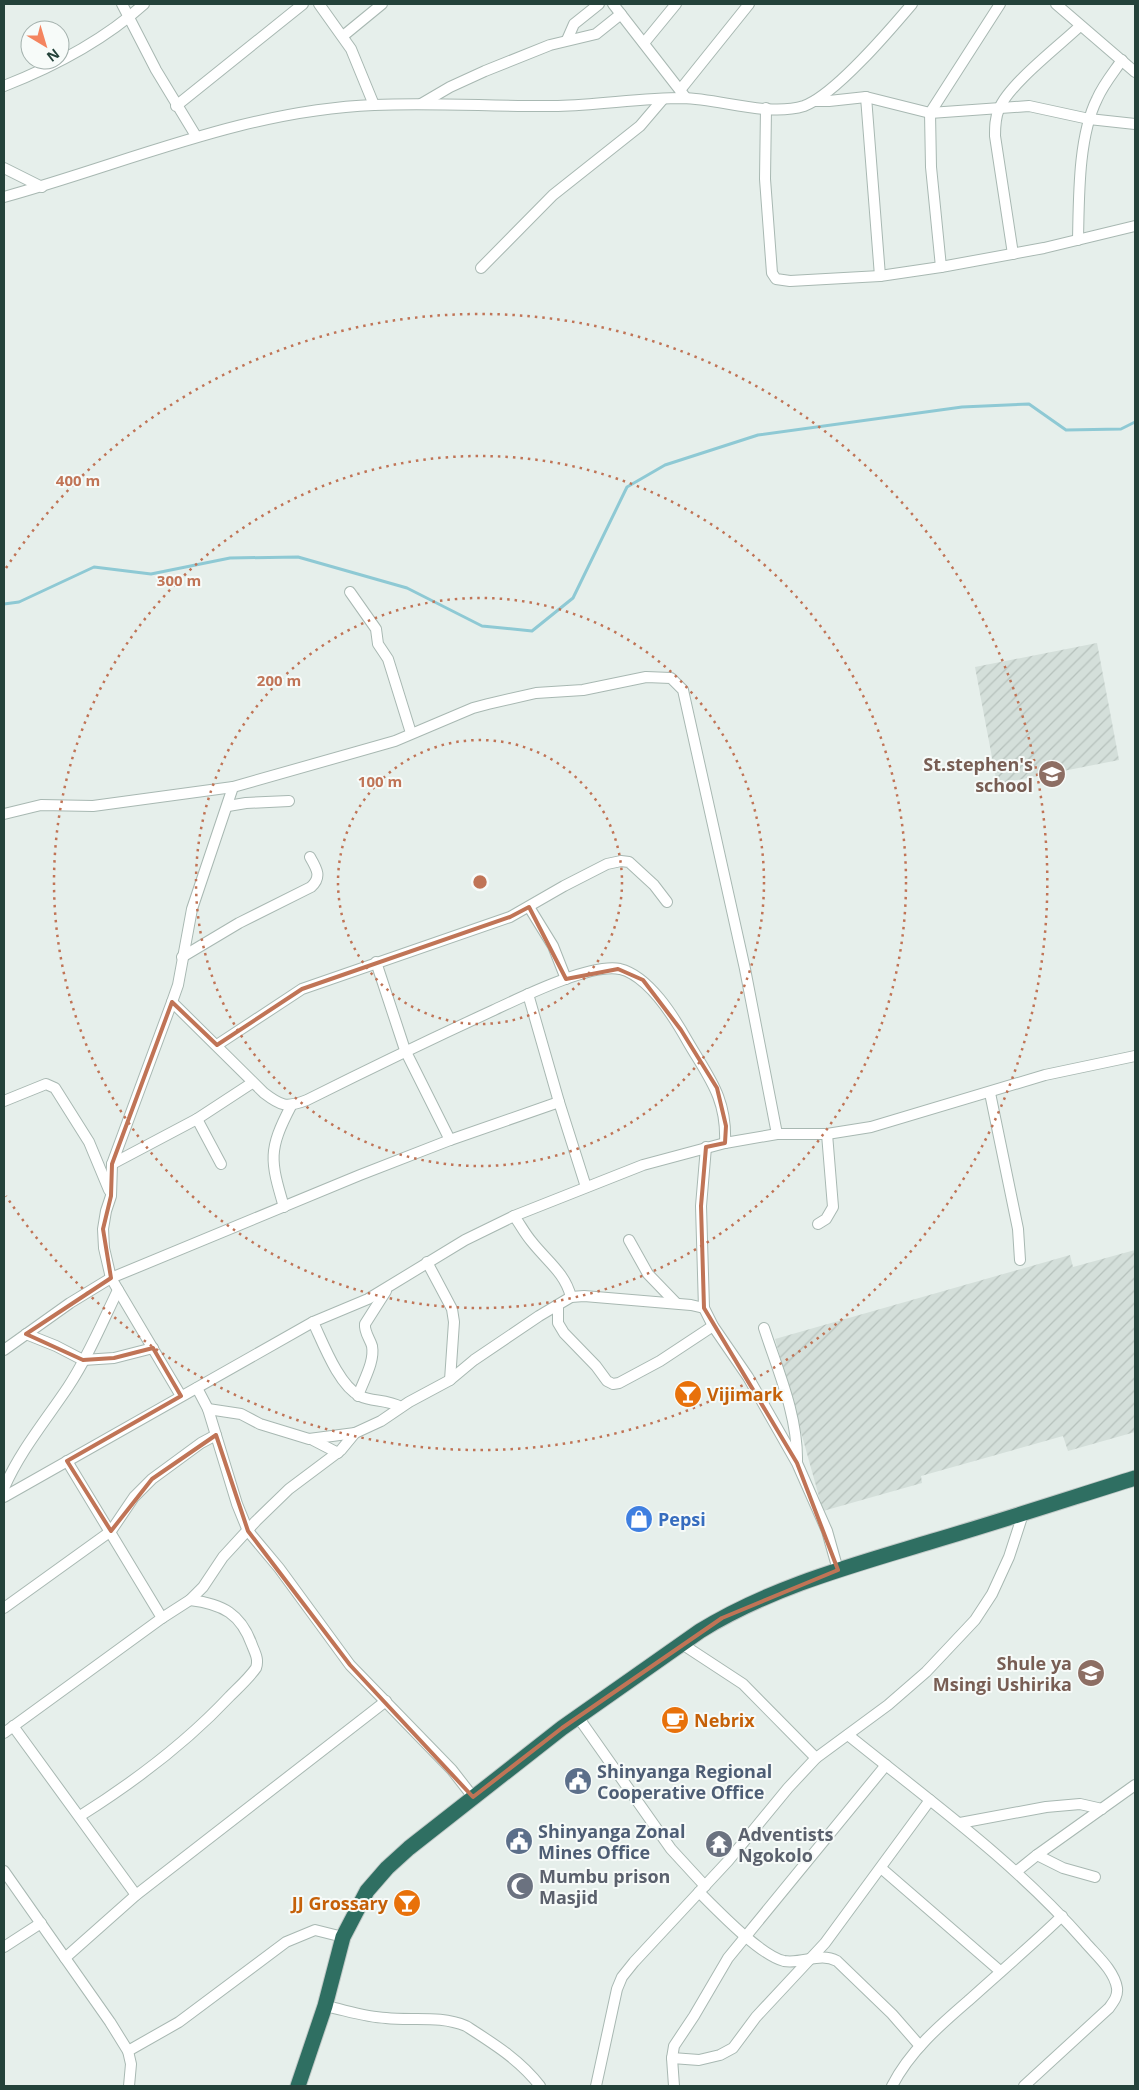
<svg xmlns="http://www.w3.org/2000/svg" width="1139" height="2090" font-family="'Open Sans',sans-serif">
<defs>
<pattern id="industrial-furrows" width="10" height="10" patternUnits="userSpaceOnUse" patternTransform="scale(1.25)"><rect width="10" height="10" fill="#d4dfda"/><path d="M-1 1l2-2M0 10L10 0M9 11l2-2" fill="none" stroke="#b6c1bc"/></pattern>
</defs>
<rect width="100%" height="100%" fill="#e6efeb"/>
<g fill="url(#industrial-furrows)">
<path d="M1097,643L1119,760L997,784L975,667Z"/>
<path d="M1135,1250V1432L1068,1451L1063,1436L921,1476L922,1483L823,1511L775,1339L1070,1255L1073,1267Z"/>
</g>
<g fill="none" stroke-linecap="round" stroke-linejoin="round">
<path stroke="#8ec9d4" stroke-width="3" d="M4,604L19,602L94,567L151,574L230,558L298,557L407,588L482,626L532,631L573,598L627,487L665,465L758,435L962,407L1029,404L1066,430L1121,429L1135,422"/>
<g stroke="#a8b8b2" stroke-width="12">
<g id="street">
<path d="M122,4L156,70L196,136"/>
<path d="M319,4L351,49L374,105"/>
<path d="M613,4L686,98"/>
<path d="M1056,4L1135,72"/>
<path d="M343,36L382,4"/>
<path d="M567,40L574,24L599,4"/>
<path d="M644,43L676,4"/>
<path d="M4,86C55,66 103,41 144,4"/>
<path d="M680,90L749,4"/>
<path d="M866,97L880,276"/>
<path d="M815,101H829L866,97L930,113L1029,106L1089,119L1135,124"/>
<path d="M421,104L450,87L485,71L550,45L596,34L621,14"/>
<path d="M176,106L303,4"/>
<path d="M766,108L765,179L772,273L776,279L790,281L880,276L941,267L1044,248L1135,226"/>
<path d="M4,168L42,187"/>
<path d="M4,197C127,163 245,110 374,105C435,102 496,107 558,106C600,105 641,98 683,98C721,99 768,117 804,106C835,95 890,30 912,4"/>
<path d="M1078,240C1079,198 1078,137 1097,99C1103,85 1113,73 1122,60"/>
<path d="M1013,254L995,136C995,127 995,118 999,109C1009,84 1059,46 1080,26"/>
<path d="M941,267L931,167L930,113L1000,4"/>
<path d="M481,268L553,195L640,126L663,99"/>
<path d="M350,592L376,629L378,644L388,659L411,733"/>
<path d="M228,806L246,803L289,801"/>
<path d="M4,814L41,805L93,806L233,787L395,741L473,708L488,704L536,693L583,690L646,677L671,678L683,690L745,969L777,1134"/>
<path d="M529,907L553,946L566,979"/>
<path d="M182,957L239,923L311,887C322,877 317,869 310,857"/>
<path d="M376,962L405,1050L450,1140"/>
<path d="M528,994L559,1102"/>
<path d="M172,1002L264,1093C281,1106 286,1108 307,1100C369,1069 431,1039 494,1010C522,997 590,963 620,969C649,976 674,1017 688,1042C709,1078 727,1098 725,1143"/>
<path d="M217,1045L302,989L510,917L564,886L607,864L621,861L629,862L654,885L667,902"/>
<path d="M990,1093L1018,1229L1020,1260"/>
<path d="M4,1101L46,1084L55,1088L89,1142L109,1190"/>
<path d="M197,1119L221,1164"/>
<path d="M706,1147L701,1206L704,1308L713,1326L748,1377L797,1463L827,1531L838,1570"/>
<path d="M112,1164L197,1119L252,1083"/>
<path d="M284,1207C270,1160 268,1150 291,1106"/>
<path d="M514,1216C520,1224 525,1234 532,1242C547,1261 565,1273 571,1297"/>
<path d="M818,1224L826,1219L833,1207L827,1134"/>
<path d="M629,1240L648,1274L676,1303"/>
<path d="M427,1262L452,1309L454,1322L450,1380"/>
<path d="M558,1305V1323L564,1333L596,1366L607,1381L613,1384L619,1383L660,1361L713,1326"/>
<path d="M313,1322C323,1343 339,1386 360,1396C372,1402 386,1399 401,1407"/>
<path d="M764,1328C778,1371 798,1416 797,1462"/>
<path d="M26,1334L56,1346L83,1360L114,1358L153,1348"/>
<path d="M4,1350L70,1303L111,1278L360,1175L450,1140L559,1102L586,1187"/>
<path d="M197,1388L208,1409L237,1504L248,1531L279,1568L350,1665L452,1770L473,1797"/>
<path d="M181,1396L111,1278L104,1248L103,1229L106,1211L111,1196L112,1164L172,1002L178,985L192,909L233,787"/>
<path d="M358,1396C363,1381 375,1362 372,1346C370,1339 364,1332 365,1324L386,1291"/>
<path d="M208,1409L241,1414L260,1424L309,1439L355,1433"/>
<path d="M313,1440L338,1453"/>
<path d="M67,1461L162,1618"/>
<path d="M4,1488C20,1451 46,1420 68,1387C88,1357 102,1323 118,1290"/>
<path d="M4,1497L313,1322L368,1299L465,1240L514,1216L643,1165L725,1143L777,1134H827L871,1127L1045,1075L1135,1056"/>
<path d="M4,1608L111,1531L134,1497L152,1479L201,1443L216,1435"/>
<path d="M682,1644L743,1684L816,1758"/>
<path d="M578,1717L671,1849L705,1886"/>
<path d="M13,1726L136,1895"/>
<path d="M4,1733L162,1618L190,1600L203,1587L223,1557L256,1521L289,1489L341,1450L355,1433L381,1421L409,1402L450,1380L474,1360L539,1316L571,1297L584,1296L691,1305L704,1308"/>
<path d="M848,1735C931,1802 1014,1861 1085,1942C1096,1955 1114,1970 1117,1988C1118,1996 1114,2001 1109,2008L1024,2086"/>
<path d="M80,1816C134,1782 186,1743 230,1696C239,1687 249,1678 256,1668C259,1659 255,1653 252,1645C241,1614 223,1604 190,1600"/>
<path d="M960,1823L1046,1807L1080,1804L1102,1809"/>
<path d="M1037,1855L1063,1868L1095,1877"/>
<path d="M881,1868L1000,1971"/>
<path d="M4,1871L110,2022L128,2051L131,2064L129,2086"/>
<path d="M1017,1871L1037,1855L1135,1785"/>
<path d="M699,1892C717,1910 761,1956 784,1961C803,1964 820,1952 837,1961L892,2014L920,2046"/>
<path d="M4,1947L41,1923"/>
<path d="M65,1958L136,1895L386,1701"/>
<path d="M325,2006C345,2010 365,2017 386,2018C413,2021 440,2015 466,2026C494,2044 520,2060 540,2086"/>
<path d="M128,2051L179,2022L286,1942L315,1930L343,1937"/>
<path d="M672,2058L699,2060L720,2055L733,2048L756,2017L825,1943L930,1800"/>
<path d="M596,2086L617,1989L622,1977L634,1962L728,1861L788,1788L816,1758L888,1705L926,1672L975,1620L992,1594L1009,1557L1023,1514"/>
<path d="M674,2086L672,2058L674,2046L694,2016L728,1958L886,1765"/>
<path d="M892,2086C910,2051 939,2026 968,2001C1000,1972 1032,1945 1062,1916"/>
</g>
</g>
<g stroke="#c2cac8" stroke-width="17">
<path id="highway" d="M298,2086L325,2006L343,1937L367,1891L387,1868L409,1848L562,1728L700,1631C771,1587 854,1565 933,1541C1001,1521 1068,1499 1135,1478"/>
</g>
<use href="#street" stroke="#fff" stroke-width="10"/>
<use href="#highway" stroke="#2f6f62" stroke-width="15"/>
</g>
<path fill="none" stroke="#c07456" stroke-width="4" stroke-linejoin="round" d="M529,907L566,979L618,969L643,980L681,1030L717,1088L726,1126L725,1143L706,1147L701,1206L704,1308L797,1463L838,1570L722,1618L562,1728L473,1797L350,1665L248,1531L216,1435L152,1479L111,1531L67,1461L181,1396L153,1348L114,1358L83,1360L26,1334L111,1278L103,1229L111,1196L112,1164L172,1002L217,1045L302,989L510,917Z"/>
<g fill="none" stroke="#c07456" stroke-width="2.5" stroke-dasharray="2.5 5">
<circle cx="480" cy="882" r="142"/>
<circle cx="480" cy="882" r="284"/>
<circle cx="480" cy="882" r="426"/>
<path d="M6 568A568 568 0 1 1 6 1196"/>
</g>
<defs>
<g id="school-disc" transform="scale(1.4375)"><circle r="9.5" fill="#8d6e63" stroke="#f7fbf9"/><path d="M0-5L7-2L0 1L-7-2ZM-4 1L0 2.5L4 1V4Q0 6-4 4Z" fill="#fff"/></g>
<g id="bar-disc" transform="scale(1.4375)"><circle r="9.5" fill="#e8710a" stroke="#f7fbf9"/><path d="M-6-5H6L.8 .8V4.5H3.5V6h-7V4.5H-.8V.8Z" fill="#fff"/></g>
<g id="shop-disc" transform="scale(1.4375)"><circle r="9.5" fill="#3f7fe0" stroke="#f7fbf9"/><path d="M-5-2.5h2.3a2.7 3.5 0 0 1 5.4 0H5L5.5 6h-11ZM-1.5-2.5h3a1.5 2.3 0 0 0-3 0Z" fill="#fff"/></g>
<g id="cafe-disc" transform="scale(1.4375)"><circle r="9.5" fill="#e8710a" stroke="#f7fbf9"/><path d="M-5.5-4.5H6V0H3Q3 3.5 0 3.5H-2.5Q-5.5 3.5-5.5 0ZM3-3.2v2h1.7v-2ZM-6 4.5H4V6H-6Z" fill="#fff"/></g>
<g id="civic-disc" transform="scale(1.4375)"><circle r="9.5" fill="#5c6f8a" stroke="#f7fbf9"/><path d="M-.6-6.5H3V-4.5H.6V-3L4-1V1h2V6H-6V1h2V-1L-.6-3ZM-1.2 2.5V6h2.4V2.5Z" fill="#fff"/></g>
<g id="temple-disc" transform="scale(1.4375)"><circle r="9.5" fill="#6b7280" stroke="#f7fbf9"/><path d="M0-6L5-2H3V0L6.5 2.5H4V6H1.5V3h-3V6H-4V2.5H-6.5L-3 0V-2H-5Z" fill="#fff"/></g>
<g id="mosque-disc" transform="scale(1.4375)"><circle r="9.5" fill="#6b7280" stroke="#f7fbf9"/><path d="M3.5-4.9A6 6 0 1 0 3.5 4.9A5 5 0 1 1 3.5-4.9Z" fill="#fff"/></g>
</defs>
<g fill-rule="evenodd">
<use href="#school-disc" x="1052" y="774"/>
<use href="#bar-disc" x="688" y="1394"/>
<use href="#shop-disc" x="639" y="1519"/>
<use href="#school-disc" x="1091" y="1673"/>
<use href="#cafe-disc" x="675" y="1720"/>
<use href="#civic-disc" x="578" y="1781"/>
<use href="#civic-disc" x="519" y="1841"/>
<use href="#temple-disc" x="719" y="1844"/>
<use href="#mosque-disc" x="520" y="1886"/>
<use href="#bar-disc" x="407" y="1903"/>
</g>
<g text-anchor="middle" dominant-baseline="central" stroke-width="4" stroke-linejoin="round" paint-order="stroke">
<g font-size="18" font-weight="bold" fill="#785e54" stroke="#f7fbf9" text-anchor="end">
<text x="1033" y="764">St.stephen's<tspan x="1033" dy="21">school</tspan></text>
<text x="1072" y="1663">Shule ya<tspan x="1072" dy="21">Msingi Ushirika</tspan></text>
</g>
<g font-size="18" font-weight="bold" fill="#c56008" stroke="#f7fbf9" text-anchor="start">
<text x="707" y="1394">Vijimark</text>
<text x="694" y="1720">Nebrix</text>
<text x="388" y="1903" text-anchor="end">JJ Grossary</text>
</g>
<g font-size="18" font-weight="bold" fill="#366cbe" stroke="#f7fbf9" text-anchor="start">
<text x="658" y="1519">Pepsi</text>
</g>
<g font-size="18" font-weight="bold" fill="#4e5e75" stroke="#f7fbf9" text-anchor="start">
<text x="597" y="1771">Shinyanga Regional<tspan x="597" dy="21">Cooperative Office</tspan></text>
<text x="538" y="1831">Shinyanga Zonal<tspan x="538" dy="21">Mines Office</tspan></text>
</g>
<g font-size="18" font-weight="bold" fill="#5b616d" stroke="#f7fbf9" text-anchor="start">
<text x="738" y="1834">Adventists<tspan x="738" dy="21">Ngokolo</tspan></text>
<text x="539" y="1876">Mumbu prison<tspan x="539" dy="21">Masjid</tspan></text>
</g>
</g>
<circle cx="480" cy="882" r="8" fill="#c07456" stroke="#f7fbf9" stroke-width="2.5"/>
<g font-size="15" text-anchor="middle" font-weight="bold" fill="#c07456" stroke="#f7fbf9" stroke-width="4" stroke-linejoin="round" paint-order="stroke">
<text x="78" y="486">400 m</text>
<text x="179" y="586">300 m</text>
<text x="279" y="686">200 m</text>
<text x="380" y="787">100 m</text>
</g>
<rect width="1139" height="2090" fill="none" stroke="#24423a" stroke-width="10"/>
<g transform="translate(45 45) rotate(142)"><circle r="24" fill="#f7fbf9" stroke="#a3b1ad"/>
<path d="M0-4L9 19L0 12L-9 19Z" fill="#f4845f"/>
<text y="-8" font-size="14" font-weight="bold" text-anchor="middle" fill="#24423a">N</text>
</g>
</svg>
